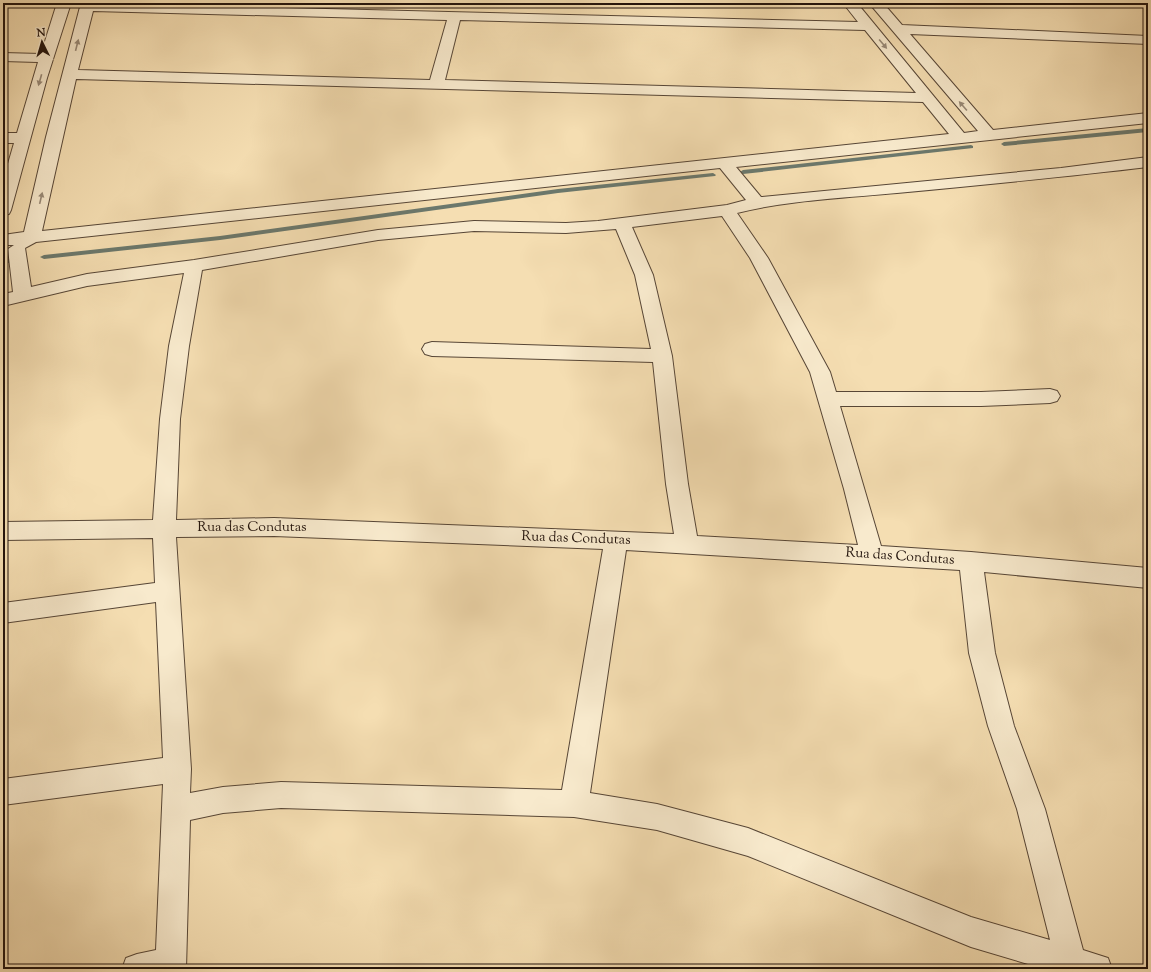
<svg xmlns="http://www.w3.org/2000/svg" width="1151" height="972" font-family="'Sorts Mill Goudy',serif">
<rect width="100%" height="100%" fill="#f5deb2"/>
<filter id="stains"><feTurbulence type="fractalNoise" baseFrequency=".005" numOctaves="4"/><feColorMatrix values="0 0 0 0 .2 0 0 0 0 .09 0 0 0 0 .02 0 0 0 .5 -.17"/></filter>
<radialGradient id="worn" r=".72"><stop offset=".6" stop-color="#630" stop-opacity="0"/><stop offset="1" stop-color="#630" stop-opacity=".3"/></radialGradient>
<g fill="none" stroke-linecap="round" stroke-linejoin="round">
<g fill="#6b786c" fill-rule="evenodd">
<path d="M1148,128V132L1004,146L1001,144L1004,142Z"/>
<path d="M971,145L973,146V148L743,174L740,172L743,170Z"/>
<path d="M713,173L716,175L715,176L558,193L220,240L44,259L40,257L44,255L220,236L558,189Z"/>
<path d="M3,259H10L11,261L10,263H3Z"/>
</g>
<g stroke="#574636" stroke-width="2">
<g id="street">
<path d="M57,3H71L47,78L11,210L9,214L3,215V181L14,143H3V133H17L38,62L3,61V53L41,54Z"/>
<path d="M81,3L858,22L843,3H857L964,133L978,131L869,3H883L902,25L1148,36V44L910,34L993,130L1148,113V123L736,167L761,197L1061,168L1148,157V167C1065,177 981,185 897,193C844,198 789,200 737,213L768,258L830,372L836,392H981L1050,389L1057,391L1060,396L1057,401L1050,403L981,406H840L881,546L971,552L1148,568V588L984,572L995,653L1014,726L1045,809L1083,950L1108,958L1112,969H1045L971,947L748,856L657,830L574,817L281,808L223,813L190,820L186,969H122L126,958L137,954L156,950L163,784L3,805V779L163,758L156,602L3,623V603L155,583L153,538L3,540V522L153,520L160,419L169,346L184,273L87,286L3,306V294L13,292L8,249L14,245H3V235L24,232L46,137ZM93,11L447,20L430,80L78,70ZM460,20L865,30L916,93L445,80ZM76,79L923,102L949,134L42,231ZM720,168L746,200L727,205L598,221L566,223L474,221L378,230L194,260L87,274L31,287L25,248L36,242ZM722,216L750,258L810,372L844,489L858,545L697,536L688,484L672,356L653,275L632,227ZM616,229L635,275L651,349L432,342L425,344L422,349L425,354L432,356L653,362L666,484L674,534L274,518L176,520L180,419L189,346L202,270L378,240L474,231L566,233ZM274,536L603,549L562,790L281,782L223,787L190,793L191,769L176,537ZM626,550L960,570L969,653L988,726L1017,809L1050,940L971,917L748,828L657,804L590,793Z"/>
</g>
</g>
<use href="#street" fill="#f8eacd" fill-rule="evenodd"/>
</g>
<defs><path id="oneway-solid" d="M-6-.8H1V-3.2L6.5 0L1 3.2V.8H-6Z"/></defs>
<g fill="#988976">
<use href="#oneway-solid" transform="translate(883 44) rotate(50)"/>
<use href="#oneway-solid" transform="translate(77 45) rotate(-76)"/>
<use href="#oneway-solid" transform="translate(40 80) rotate(106)"/>
<use href="#oneway-solid" transform="translate(963 106) rotate(-131)"/>
<use href="#oneway-solid" transform="translate(41 198) rotate(-77)"/>
</g>
<g text-anchor="middle" dominant-baseline="central" stroke-width="3" stroke-linejoin="round" paint-order="stroke">
<g font-size="14" fill="#22130c" stroke="#f8eacd">
<text x="252" y="528">Rua das Condutas</text>
<text transform="translate(576 539) rotate(2)">Rua das Condutas</text>
<text transform="translate(900 557) rotate(4)">Rua das Condutas</text>
</g>
</g>
<rect width="1151" height="972" fill="none" stroke="#f5deb2" stroke-width="16"/>
<rect x="4" y="4" width="1143" height="964" fill="none" stroke="#22130c" stroke-width="2"/>
<rect x="8" y="8" width="1135" height="956" fill="none" stroke="#22130c"/>
<g transform="translate(42 42) rotate(355)" stroke="#f8eacd" stroke-width="3" paint-order="stroke">
<path d="M0-3L7 15L0 10L-7 15Z" fill="#22130c"/>
<text y="-6" font-size="11" font-weight="bold" text-anchor="middle" fill="#22130c">N</text>
</g>
<rect width="100%" height="100%" filter="url(#stains)"/>
<rect width="100%" height="100%" fill="url(#worn)"/>
</svg>
